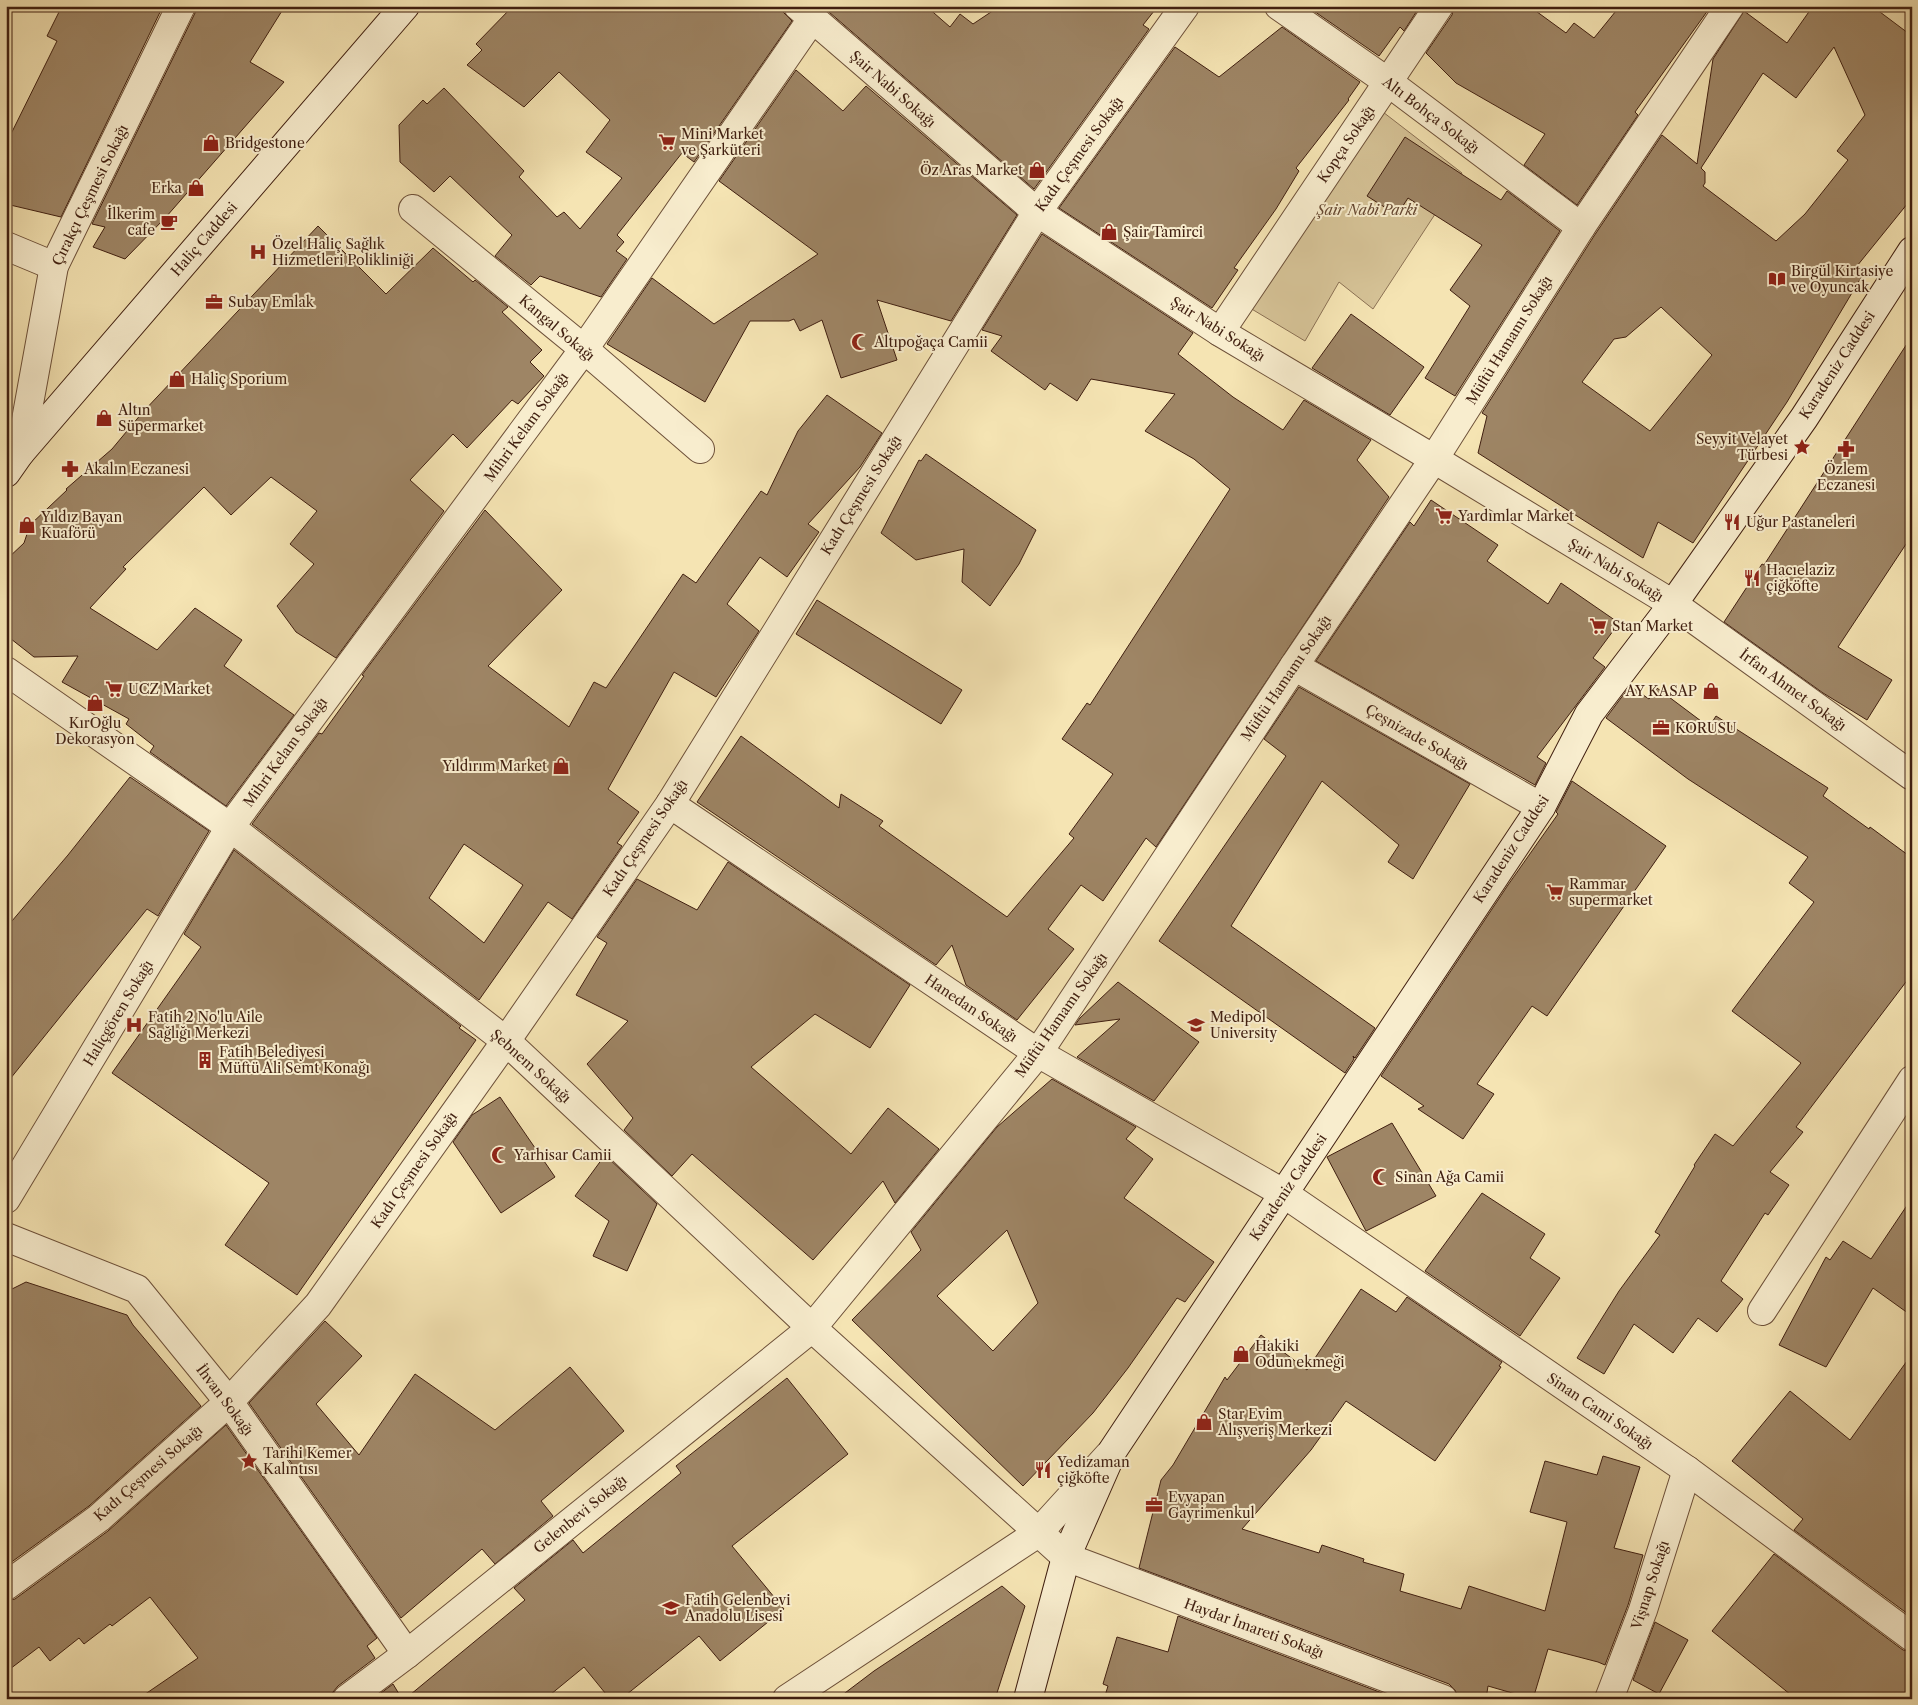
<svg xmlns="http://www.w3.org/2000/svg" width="1918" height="1705" font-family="'Libre Caslon Text',serif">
<rect width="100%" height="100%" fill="#f5e4b3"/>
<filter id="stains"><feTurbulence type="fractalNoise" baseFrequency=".004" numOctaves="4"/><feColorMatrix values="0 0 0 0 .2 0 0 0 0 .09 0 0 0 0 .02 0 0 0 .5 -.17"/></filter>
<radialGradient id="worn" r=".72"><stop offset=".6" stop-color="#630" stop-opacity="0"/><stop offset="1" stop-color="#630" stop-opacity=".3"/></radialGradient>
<path fill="#d6c397" stroke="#8b7154" d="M1370,102L1462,173L1373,309L1339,282L1305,341L1235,299Z"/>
<g fill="#9e8565" stroke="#401f10" fill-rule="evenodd">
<path d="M62,6H163L61,217L6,204V144L57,41L47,36Z"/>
<path d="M196,6H285L250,62L284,82L166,217L125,259L93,247L105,227L92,224L195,13Z"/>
<path d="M513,6H783V12L792,21L694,162L682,153L617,235L624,242L616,251L627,259L601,297L540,276L531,285L495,256L512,235L450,176L434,192L400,162L399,125L423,100L427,104L444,88L524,171L519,177L557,217L564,212L580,229L622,178L586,152L610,120L559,72L524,107L467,65L482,50L476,44Z"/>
<path d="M822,6H926L950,27L960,14L973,24L1000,6H1158L1143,25L1149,29L1034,189Z"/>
<path d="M1420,6L1404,31L1400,27L1379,56L1308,7Z"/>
<path d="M1454,6H1529L1566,33L1574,23L1594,38L1620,6H1711L1635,112L1638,115L1577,205L1524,165L1545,134L1456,83L1426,53L1452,15Z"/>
<path d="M1813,6H1872L1912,36V198L1857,266L1865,271L1787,402L1693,543L1658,522L1643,558L1478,453L1487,416L1482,413L1594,236L1662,135L1697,164L1713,59L1744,11L1787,43ZM1834,47L1865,115L1837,151L1848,160L1805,214L1776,241L1703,186L1705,183V172L1701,168L1763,73L1796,98ZM1661,307L1712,355L1650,431L1582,382L1614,339L1626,337Z"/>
<path d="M1282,27L1360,82L1348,99L1349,100L1296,168L1299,171L1276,209L1234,268L1238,270L1212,308L1059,208L1175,47L1219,77Z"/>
<path d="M796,70L843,111L866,86L1017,215L951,321L877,300L897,360L841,378L822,320L800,331L794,319L789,321H750L705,402L607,344L652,278L714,324L818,254L719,181Z"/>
<path d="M1405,137L1501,200L1507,191L1560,231L1455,396L1425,378L1470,306L1450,290L1482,245L1408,198L1397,215L1367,196Z"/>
<path d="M318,226L386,294L433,248L473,282L475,280L508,307L502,312L542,350L530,362L544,376L518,404L512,400L467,448L453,434L410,480L444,511L336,658L296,632L277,606L314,564L290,544L317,511L271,477L231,515L204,487L123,567L126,569L90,608L157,650L195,608L242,640L224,666L294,715L226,806L150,752L154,746L126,724L129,719L62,682L78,656L34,657L6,635V560L24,543L30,525L67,490L66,489L112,449L142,413Z"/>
<path d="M1042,234L1193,333L1178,354L1233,397L1283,430L1304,400L1371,440L1357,460L1389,497L1156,847L1146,838L1103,901L1081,885L1048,929L1074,949L1017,1020L966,985L952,945L936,965L697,802L741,736L839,808L841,794L883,821L879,826L1007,917L1074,838L1069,834L1113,774L1062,739L1087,703L1090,705L1230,489L1194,459L1145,431L1175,394L1091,379L1077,401L1050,383L1045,390L991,351L1002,336L982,330Z"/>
<path d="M1351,314L1424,367L1390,415L1312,368Z"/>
<path d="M1912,336V535L1838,647L1892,680L1867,720L1823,693L1724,622L1762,564L1764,565Z"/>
<path d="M827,395L882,433L860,467L808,524L819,532L787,577L760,557L727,604L759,631L716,697L674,672L608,789L639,812L617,843L622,846L572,919L548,902L479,1000L252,824L319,733L322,734L364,676L362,675L485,510L562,590L488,666L569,727L594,682L606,688L683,574L696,583L761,491L767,495L798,431ZM464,844L523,885L484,943L429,898Z"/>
<path d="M926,454L1036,530L1019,564L990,606L962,582L964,549L916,560L881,533L919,460L921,461Z"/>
<path d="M1431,500L1498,545L1487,561L1548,604L1561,583L1619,623L1593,658L1605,667L1537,757L1546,763L1535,785L1316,661L1410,522L1414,526Z"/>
<path d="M817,600L962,690L941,724L796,634Z"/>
<path d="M1630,686L1649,699L1657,688L1709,727L1716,716L1828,788L1823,796L1869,829L1870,827L1912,858V974L1796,1127L1803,1132L1770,1172L1789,1185L1768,1215L1765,1213L1721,1281L1743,1299L1717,1332L1698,1318L1673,1353L1634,1324L1604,1374L1577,1358L1619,1291L1660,1235L1655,1232L1695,1166L1694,1165L1715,1134L1733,1146L1801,1063L1732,1011L1814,902L1789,883L1808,857L1688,779L1606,718Z"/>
<path d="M1299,687L1470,784L1413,879L1388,862L1399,845L1322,781L1231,926L1375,1028L1355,1058L1353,1056L1354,1059L1345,1073L1159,941L1286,756L1264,739Z"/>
<path d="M130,777L209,831L158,916L147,909L6,1084V928L68,855Z"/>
<path d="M1572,781L1666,846L1547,1016L1532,1006L1477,1084L1494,1094L1463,1139L1418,1109L1424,1106L1381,1076L1508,885L1558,814L1556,812Z"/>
<path d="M234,850L461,1026L459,1028L476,1040L297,1295L225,1245L269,1183L112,1073L201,947L184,934Z"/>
<path d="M728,862L910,985L870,1048L815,1014L751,1067L851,1154L888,1108L939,1149L895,1203L883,1181L813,1260L692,1154L672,1176L624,1130L633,1118L587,1064L628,1021L576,995L607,943L597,937L637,879L697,910Z"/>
<path d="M1118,982L1199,1042L1154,1101L1077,1057L1120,1019L1075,1025L1080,1018Z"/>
<path d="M1052,1079L1136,1127L1126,1139L1153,1159L1124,1198L1214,1262L1185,1302L1177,1298L1128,1368L1093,1413L1023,1486L852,1320L921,1250L911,1232L997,1127ZM1007,1230L1038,1303L993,1351L937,1296Z"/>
<path d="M500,1097L555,1177L501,1213L453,1142L472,1115Z"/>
<path d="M1392,1123L1436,1196L1366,1231L1327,1157Z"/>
<path d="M605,1155L657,1204L627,1271L593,1256L609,1221L575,1196Z"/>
<path d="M1482,1193L1545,1234L1530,1258L1560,1278L1520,1336L1425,1271Z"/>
<path d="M1912,1198V1316L1873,1288L1826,1367L1779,1345L1826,1257L1830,1260L1843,1241L1871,1259Z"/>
<path d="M26,1282L127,1315L133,1325L201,1406L89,1506L6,1566V1292Z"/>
<path d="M1361,1289L1396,1312L1407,1297L1502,1362L1499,1366L1501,1367L1435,1461L1346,1401L1311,1450L1242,1529L1319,1553L1322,1545L1364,1559L1363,1562L1404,1574L1400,1591L1461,1609L1469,1586L1545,1611L1567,1522L1530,1512L1545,1461L1597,1475L1603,1456L1640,1467L1614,1548L1643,1555L1628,1605L1605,1665L1598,1662L1548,1649L1533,1699L1488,1686L1486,1699H1458L1455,1690L1449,1684L1139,1568L1161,1480L1173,1465L1225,1377L1227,1380L1261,1335L1307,1370Z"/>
<path d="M325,1321L362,1356L316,1404L359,1455L415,1374L495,1430L570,1367L624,1431L541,1501L553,1516L495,1564L482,1549L401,1618L249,1403Z"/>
<path d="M1912,1354V1617L1794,1530L1803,1519L1732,1461L1790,1391L1850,1440Z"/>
<path d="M787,1378L848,1454L732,1546L784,1609L720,1661L699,1636L621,1699H610L584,1667L545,1699H405L525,1600L514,1588L573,1540L583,1553L681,1473L676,1466Z"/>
<path d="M226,1425L377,1638L367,1646L375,1658L338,1686L333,1692L332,1699H138L198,1658L150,1597L112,1626L110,1624L84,1644L79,1638L50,1661L39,1647L6,1672V1601L15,1599L108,1531Z"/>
<path d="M1774,1554L1903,1650L1912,1652V1699H1796L1712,1631Z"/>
<path d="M1002,1586L1025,1606L995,1699H837L874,1671Z"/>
<path d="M1178,1616L1398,1699H1104L1108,1686L1103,1684L1117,1637L1168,1652Z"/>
<path d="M1655,1622L1688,1640L1659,1694L1633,1680Z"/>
<path d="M393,1684L402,1699H373Z"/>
</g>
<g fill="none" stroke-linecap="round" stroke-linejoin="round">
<g stroke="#6d5039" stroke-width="30">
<g id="street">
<path d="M798,6L1037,212L1220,332L1434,459L1673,604L1912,776"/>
<path d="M1279,6L1388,82L1581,227"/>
<path d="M413,209L584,349L700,449"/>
<path d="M6,246L54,266"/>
<path d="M1220,332L1439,6"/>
<path d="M20,453L54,266L181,6"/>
<path d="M1294,666L1541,807"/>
<path d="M6,671L230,827L506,1041L812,1328L1066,1557L1443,1699"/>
<path d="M670,804L1038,1053L1283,1193L1687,1470L1912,1637"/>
<path d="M6,1199L230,827L584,349L812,19"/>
<path d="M6,1237L137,1289L229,1402L407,1654"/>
<path d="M1762,1311L1912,1080"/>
<path d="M6,1586L99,1518L229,1402L318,1305L506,1041L670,804L1037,212L1185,6"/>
<path d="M347,1699L407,1654L812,1328L1038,1053L1294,666L1434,459L1581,227L1730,6"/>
<path d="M787,1699L1038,1533L1109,1455"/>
<path d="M1609,1699L1643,1610L1687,1470"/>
</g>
</g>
<g stroke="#401f10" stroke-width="30">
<g id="secondary">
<path d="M6,473L20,453L405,6"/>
<path d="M1028,1699L1066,1557L1113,1450L1541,807L1589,714L1673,604L1804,418L1912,251"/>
</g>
</g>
<use href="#street" stroke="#f8edce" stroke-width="28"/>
<use href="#secondary" stroke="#f8edce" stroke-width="28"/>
</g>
<defs>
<g id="supermarket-bare" transform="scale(1.35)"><path d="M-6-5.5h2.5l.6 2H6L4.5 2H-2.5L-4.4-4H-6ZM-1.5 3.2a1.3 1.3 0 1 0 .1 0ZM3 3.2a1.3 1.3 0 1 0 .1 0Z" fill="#8f2418" stroke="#f8edce" stroke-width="2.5" paint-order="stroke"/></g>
<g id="shop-bare" transform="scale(1.35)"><path d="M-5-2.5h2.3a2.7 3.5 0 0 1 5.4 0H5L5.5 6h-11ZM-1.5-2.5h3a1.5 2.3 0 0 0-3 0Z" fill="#8f2418" stroke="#f8edce" stroke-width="2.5" paint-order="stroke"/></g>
<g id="cafe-bare" transform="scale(1.35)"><path d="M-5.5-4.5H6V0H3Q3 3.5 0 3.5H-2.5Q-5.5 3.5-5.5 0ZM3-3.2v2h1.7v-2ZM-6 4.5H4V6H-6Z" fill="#8f2418" stroke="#f8edce" stroke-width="2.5" paint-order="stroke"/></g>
<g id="hospital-bare" transform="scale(1.35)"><path d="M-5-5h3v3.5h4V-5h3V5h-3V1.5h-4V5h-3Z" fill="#8f2418" stroke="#f8edce" stroke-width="2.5" paint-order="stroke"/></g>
<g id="library-bare" transform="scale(1.35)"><path d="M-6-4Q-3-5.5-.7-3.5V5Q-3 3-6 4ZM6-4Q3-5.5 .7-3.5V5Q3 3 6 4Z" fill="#8f2418" stroke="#f8edce" stroke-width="2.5" paint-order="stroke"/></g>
<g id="office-bare" transform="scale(1.35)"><path d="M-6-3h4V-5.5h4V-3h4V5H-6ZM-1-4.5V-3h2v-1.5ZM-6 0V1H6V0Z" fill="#8f2418" stroke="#f8edce" stroke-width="2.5" paint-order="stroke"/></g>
<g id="mosque-bare" transform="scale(1.35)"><path d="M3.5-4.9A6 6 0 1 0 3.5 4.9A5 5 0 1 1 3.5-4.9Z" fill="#8f2418" stroke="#f8edce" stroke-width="2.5" paint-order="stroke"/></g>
<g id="sight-bare" transform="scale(1.35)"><path d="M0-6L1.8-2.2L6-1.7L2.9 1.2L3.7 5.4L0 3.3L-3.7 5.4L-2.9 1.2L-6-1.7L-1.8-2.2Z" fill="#8f2418" stroke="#f8edce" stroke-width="2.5" paint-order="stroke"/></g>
<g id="pharmacy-bare" transform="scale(1.35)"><path d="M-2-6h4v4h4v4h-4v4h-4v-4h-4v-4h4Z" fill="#8f2418" stroke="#f8edce" stroke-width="2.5" paint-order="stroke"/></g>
<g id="restaurant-bare" transform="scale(1.35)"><path d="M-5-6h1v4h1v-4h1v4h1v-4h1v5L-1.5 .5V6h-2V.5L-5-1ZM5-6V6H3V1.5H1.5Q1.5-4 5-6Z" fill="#8f2418" stroke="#f8edce" stroke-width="2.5" paint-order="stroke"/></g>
<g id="university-bare" transform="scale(1.35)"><path d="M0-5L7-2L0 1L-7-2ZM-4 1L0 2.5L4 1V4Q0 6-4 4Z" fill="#8f2418" stroke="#f8edce" stroke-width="2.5" paint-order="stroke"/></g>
<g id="building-bare" transform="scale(1.35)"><path d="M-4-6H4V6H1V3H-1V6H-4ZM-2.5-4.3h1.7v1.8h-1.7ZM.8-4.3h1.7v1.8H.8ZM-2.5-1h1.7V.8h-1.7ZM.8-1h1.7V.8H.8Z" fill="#8f2418" stroke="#f8edce" stroke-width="2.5" paint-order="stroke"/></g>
<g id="school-bare" transform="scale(1.35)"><path d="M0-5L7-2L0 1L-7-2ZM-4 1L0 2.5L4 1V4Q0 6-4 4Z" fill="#8f2418" stroke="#f8edce" stroke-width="2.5" paint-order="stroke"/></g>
</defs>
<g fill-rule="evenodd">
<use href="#supermarket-bare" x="667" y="142"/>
<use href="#shop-bare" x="211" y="143"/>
<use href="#shop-bare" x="1037" y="170"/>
<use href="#shop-bare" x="196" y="188"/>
<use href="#cafe-bare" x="169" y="222"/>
<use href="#shop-bare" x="1109" y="232"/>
<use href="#hospital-bare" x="258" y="252"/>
<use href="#library-bare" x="1777" y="279"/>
<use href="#office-bare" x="214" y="302"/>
<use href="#mosque-bare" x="860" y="342"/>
<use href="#shop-bare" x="177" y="379"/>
<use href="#shop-bare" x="104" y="418"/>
<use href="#sight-bare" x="1802" y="447"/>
<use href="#pharmacy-bare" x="1846" y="449"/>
<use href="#pharmacy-bare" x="70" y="469"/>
<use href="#supermarket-bare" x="1444" y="516"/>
<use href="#restaurant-bare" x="1732" y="522"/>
<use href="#shop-bare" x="27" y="525"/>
<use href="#restaurant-bare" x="1752" y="578"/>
<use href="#supermarket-bare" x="1598" y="626"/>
<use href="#supermarket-bare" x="114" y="689"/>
<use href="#shop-bare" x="1711" y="691"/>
<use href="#shop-bare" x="95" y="703"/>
<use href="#office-bare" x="1661" y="728"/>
<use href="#shop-bare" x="561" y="766"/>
<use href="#supermarket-bare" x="1555" y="892"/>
<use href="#hospital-bare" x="134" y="1025"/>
<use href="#university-bare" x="1196" y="1025"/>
<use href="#building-bare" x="205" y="1060"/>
<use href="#mosque-bare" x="500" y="1155"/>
<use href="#mosque-bare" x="1381" y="1177"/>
<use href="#shop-bare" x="1241" y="1354"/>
<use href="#shop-bare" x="1204" y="1422"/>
<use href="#sight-bare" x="249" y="1461"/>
<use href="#restaurant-bare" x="1043" y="1470"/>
<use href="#office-bare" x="1154" y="1505"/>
<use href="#school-bare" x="671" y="1608"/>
</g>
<g text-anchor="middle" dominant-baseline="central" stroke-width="4" stroke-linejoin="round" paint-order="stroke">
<g font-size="14" fill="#401f10" stroke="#f8edce">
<text transform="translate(893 89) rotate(41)">Şair Nabi Sokağı</text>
<text transform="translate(1431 115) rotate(37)">Altı Bohça Sokağı</text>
<text transform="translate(1346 144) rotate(-56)">Kopça Sokağı</text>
<text transform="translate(1079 154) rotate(-54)">Kadı Çeşmesi Sokağı</text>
<text transform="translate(90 195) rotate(-64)">Çırakçı Çeşmesi Sokağı</text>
<text transform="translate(204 239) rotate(-49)">Haliç Caddesi</text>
<text transform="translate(557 328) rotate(40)">Kangal Sokağı</text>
<text transform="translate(1218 329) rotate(32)">Şair Nabi Sokağı</text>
<text transform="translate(1509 340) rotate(-58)">Müftü Hamamı Sokağı</text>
<text transform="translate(1837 365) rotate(-57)">Karadeniz Caddesi</text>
<text transform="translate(526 427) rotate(-54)">Mihri Kelam Sokağı</text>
<text transform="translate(861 495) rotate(-58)">Kadı Çeşmesi Sokağı</text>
<text transform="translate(1616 570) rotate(31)">Şair Nabi Sokağı</text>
<text transform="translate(1286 678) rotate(-56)">Müftü Hamamı Sokağı</text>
<text transform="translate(1793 690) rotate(36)">İrfan Ahmet Sokağı</text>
<text transform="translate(1417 737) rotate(30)">Çeşnizade Sokağı</text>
<text transform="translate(285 752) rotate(-54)">Mihri Kelam Sokağı</text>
<text transform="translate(645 838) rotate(-56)">Kadı Çeşmesi Sokağı</text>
<text transform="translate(1511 849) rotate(-57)">Karadeniz Caddesi</text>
<text transform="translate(971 1008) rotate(34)">Hanedan Sokağı</text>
<text transform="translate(118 1013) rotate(-59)">Haliçgören Sokağı</text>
<text transform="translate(1061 1015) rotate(-55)">Müftü Hamamı Sokağı</text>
<text transform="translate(531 1066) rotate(42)">Şebnem Sokağı</text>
<text transform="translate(414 1170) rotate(-55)">Kadı Çeşmesi Sokağı</text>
<text transform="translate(1288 1187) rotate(-56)">Karadeniz Caddesi</text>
<text transform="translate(225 1400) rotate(53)">İhvan Sokağı</text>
<text transform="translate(1600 1411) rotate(34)">Sinan Cami Sokağı</text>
<text transform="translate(148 1473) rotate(-41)">Kadı Çeşmesi Sokağı</text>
<text transform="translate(580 1514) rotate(-39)">Gelenbevi Sokağı</text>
<text transform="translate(1650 1585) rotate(-72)">Vişnap Sokağı</text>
<text transform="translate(1254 1628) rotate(20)">Haydar İmareti Sokağı</text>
</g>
<g font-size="14" fill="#401f10" stroke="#f8edce" text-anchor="start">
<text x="681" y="134">Mini Market<tspan x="681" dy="16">ve Şarküteri</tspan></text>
<text x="225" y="143">Bridgestone</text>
<text x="1023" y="170" text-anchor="end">Öz Aras Market</text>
<text x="182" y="188" text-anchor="end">Erka</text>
<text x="155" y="214" text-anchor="end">İlkerim<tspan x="155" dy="16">cafe</tspan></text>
<text x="1123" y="232">Şair Tamirci</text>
<text x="272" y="244">Özel Haliç Sağlık<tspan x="272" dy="16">Hizmetleri Polikliniği</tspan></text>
<text x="1791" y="271">Birgül Kirtasiye<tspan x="1791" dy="16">ve Oyuncak</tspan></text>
<text x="228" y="302">Subay Emlak</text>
<text x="874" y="342">Altıpoğaça Camii</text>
<text x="191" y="379">Haliç Sporium</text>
<text x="118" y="410">Altın<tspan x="118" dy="16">Süpermarket</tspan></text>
<text x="1788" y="439" text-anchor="end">Seyyit Velayet<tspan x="1788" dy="16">Türbesi</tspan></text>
<text x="84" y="469">Akalın Eczanesi</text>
<text x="1846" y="469" text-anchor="middle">Özlem<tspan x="1846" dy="16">Eczanesi</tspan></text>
<text x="1458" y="516">Yardımlar Market</text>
<text x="41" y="517">Yıldız Bayan<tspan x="41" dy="16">Kuaförü</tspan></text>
<text x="1746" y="522">Uğur Pastaneleri</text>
<text x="1766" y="570">Hacıelaziz<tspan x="1766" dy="16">çiğköfte</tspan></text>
<text x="1612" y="626">Stan Market</text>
<text x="128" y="689">UCZ Market</text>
<text x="1697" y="691" text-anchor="end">AY KASAP</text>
<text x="95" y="723" text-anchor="middle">KırOğlu<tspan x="95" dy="16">Dekorasyon</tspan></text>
<text x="1675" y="728">KORUSU</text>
<text x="547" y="766" text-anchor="end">Yıldırım Market</text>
<text x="1569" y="884">Rammar<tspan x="1569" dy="16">supermarket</tspan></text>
<text x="148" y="1017">Fatih 2 No'lu Aile<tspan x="148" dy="16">Sağlığı Merkezi</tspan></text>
<text x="1210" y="1017">Medipol<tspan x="1210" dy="16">University</tspan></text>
<text x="219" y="1052">Fatih Belediyesi<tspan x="219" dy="16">Müftü Ali Semt Konağı</tspan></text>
<text x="514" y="1155">Yarhisar Camii</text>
<text x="1395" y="1177">Sinan Ağa Camii</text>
<text x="1255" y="1346">Hakiki<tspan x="1255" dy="16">Odun ekmeği</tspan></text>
<text x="1218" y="1414">Star Evim<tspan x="1218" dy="16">Alışveriş Merkezi</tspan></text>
<text x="263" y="1453">Tarihi Kemer<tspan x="263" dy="16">Kalıntısı</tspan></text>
<text x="1057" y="1462">Yedizaman<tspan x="1057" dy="16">çiğköfte</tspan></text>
<text x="1168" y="1497">Evyapan<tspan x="1168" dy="16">Gayrimenkul</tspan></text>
<text x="685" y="1600">Fatih Gelenbevi<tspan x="685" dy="16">Anadolu Lisesi</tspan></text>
</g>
<g font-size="14" font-style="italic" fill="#664832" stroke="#f8edce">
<text x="1367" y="210">Şair Nabi Parki</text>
</g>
</g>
<rect width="1918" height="1705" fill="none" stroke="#f5e4b3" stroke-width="25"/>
<rect x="8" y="8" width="1903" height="1690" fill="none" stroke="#401f10" stroke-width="2.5"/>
<rect x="12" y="12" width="1893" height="1680" fill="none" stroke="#401f10"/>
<rect width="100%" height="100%" filter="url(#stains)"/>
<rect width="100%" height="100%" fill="url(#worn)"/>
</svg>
